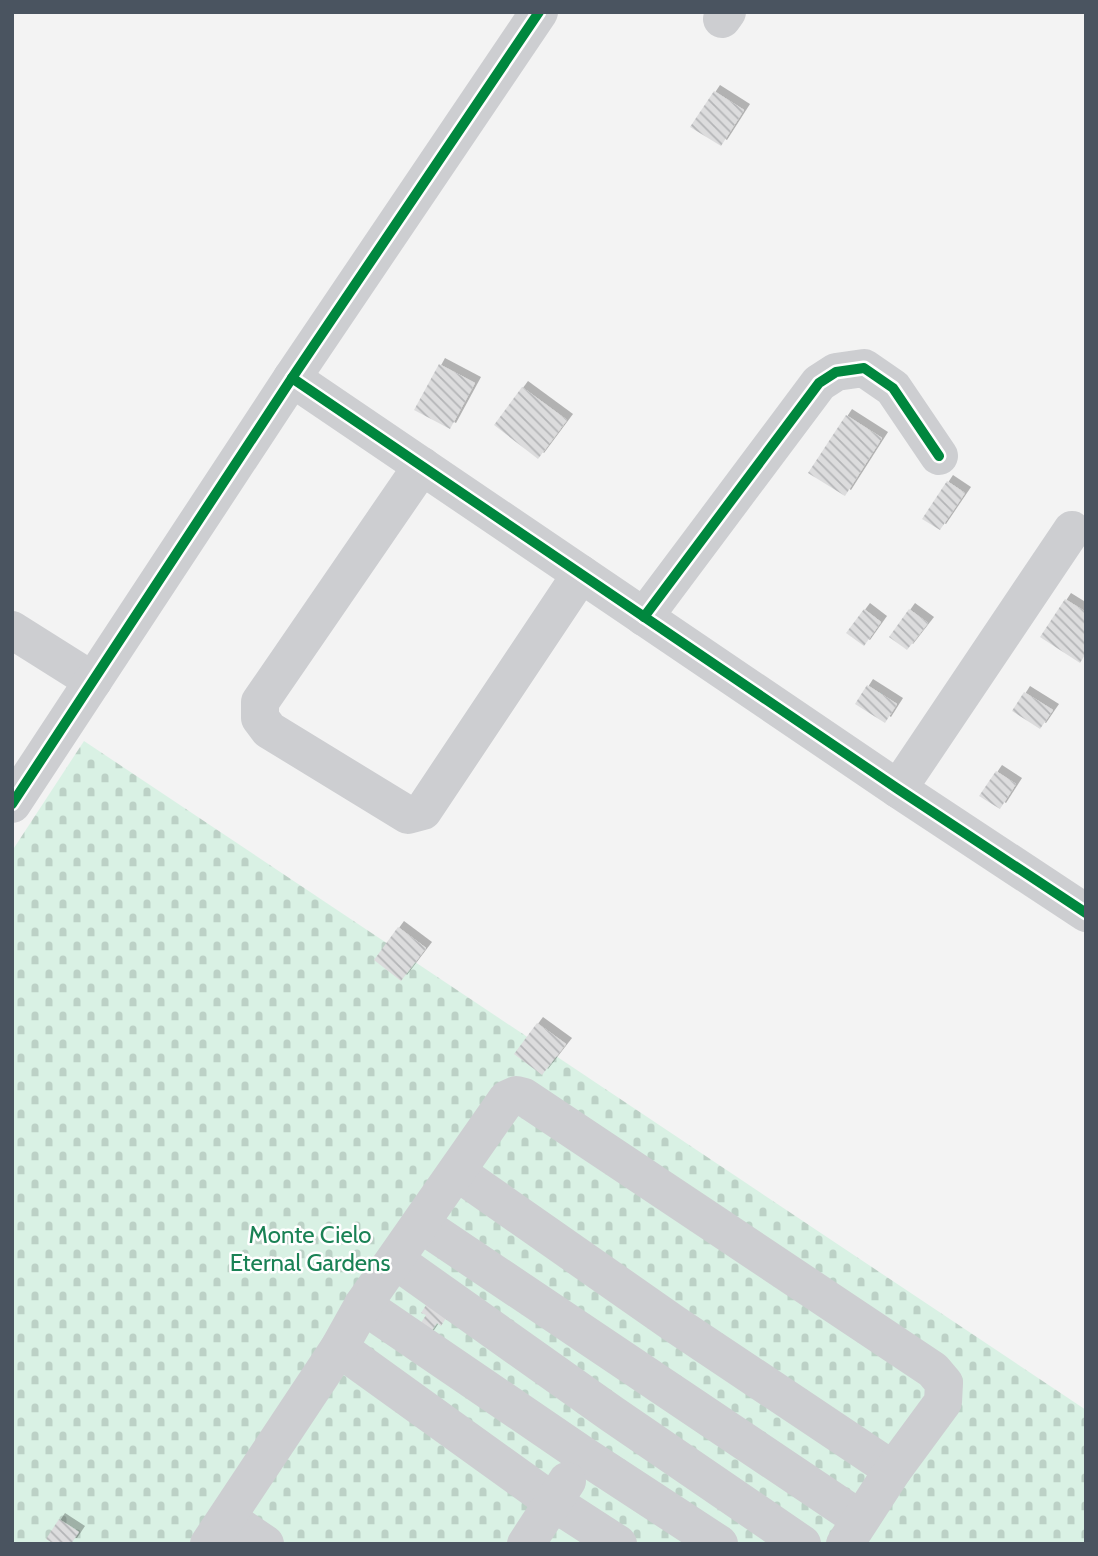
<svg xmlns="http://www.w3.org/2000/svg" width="1098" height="1556" font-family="Cabin,sans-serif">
<defs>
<pattern id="cemetery-stones" width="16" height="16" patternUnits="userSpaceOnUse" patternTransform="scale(1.75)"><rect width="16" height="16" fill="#d9f1e4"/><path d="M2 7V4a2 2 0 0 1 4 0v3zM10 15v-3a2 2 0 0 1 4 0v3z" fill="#bcd1c6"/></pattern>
<pattern id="building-back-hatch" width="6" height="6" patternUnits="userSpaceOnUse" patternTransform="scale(1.75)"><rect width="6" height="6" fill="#dcdcdd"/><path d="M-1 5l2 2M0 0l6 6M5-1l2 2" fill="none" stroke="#b4b5b7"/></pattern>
<filter id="shadow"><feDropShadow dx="6" dy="-6" stdDeviation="0" flood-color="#0004"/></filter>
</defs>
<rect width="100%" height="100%" fill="#f3f3f3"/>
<path fill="url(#cemetery-stones)" d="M84,741L1086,1410V1544H12V851Z"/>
<g fill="url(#building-back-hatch)" filter="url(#shadow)">
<path d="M714,91L744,110L721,146L690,127Z"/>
<path d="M439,364L475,383L450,429L414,410Z"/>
<path d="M522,387L567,420L538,459L494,425Z"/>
<path d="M846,415L882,438L845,496L808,473Z"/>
<path d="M947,481L965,493L940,530L922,519Z"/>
<path d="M1065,599L1086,612V653L1080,663L1040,637Z"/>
<path d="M864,609L881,622L864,646L846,633Z"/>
<path d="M909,609L928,623L907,650L889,637Z"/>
<path d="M867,685L897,704L885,723L855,704Z"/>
<path d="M1024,692L1053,710L1040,729L1012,711Z"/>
<path d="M996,771L1016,784L1000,809L979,796Z"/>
<path d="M398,927L426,948L401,981L374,960Z"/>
<path d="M537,1023L566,1044L542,1075L514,1054Z"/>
<path d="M433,1294L453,1307L441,1326L437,1323L424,1342L413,1335L426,1315L421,1313Z"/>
<path d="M59,1519L79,1532L71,1544H54L46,1539Z"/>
</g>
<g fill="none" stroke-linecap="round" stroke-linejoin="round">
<g stroke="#cdced1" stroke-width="38">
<path d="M722,19L727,12"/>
<path d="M292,378L898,789L1086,913"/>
<path d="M422,466L260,702V718L269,730L408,815L423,811L581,574"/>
<path d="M644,617L819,383L836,372L864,368L893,388L939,456"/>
<path d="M12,630L93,681"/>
<path d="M898,789L1072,530"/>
<path d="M12,804L292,378L539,12"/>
<path d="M457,1172L673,1323L893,1470"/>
<path d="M421,1224L860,1519"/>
<path d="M395,1260L612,1414L802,1544"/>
<path d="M363,1305L583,1455L719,1544"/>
<path d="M339,1348L553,1502L618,1544"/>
<path d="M227,1518L265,1544"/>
<path d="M209,1544L339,1348L363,1305L507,1099L516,1095L524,1097L933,1370L944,1383L943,1402L893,1470L845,1544"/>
<path d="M526,1544L567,1481"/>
</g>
<g stroke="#fff" stroke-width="15">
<g id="cycleway">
<path d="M292,378L898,789L1086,913"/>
<path d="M644,617L819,383L836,372L864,368L893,388L939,456"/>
<path d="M12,804L292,378L539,12"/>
</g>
</g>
<use href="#cycleway" stroke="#00873e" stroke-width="10"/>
</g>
<g text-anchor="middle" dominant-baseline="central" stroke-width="5" stroke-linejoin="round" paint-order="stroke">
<g font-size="24" fill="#1a8255" stroke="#fff">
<text x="310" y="1234">Monte Cielo<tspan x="310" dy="28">Eternal Gardens</tspan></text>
</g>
</g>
<rect width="1098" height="1556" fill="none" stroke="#4a5460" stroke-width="28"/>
</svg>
